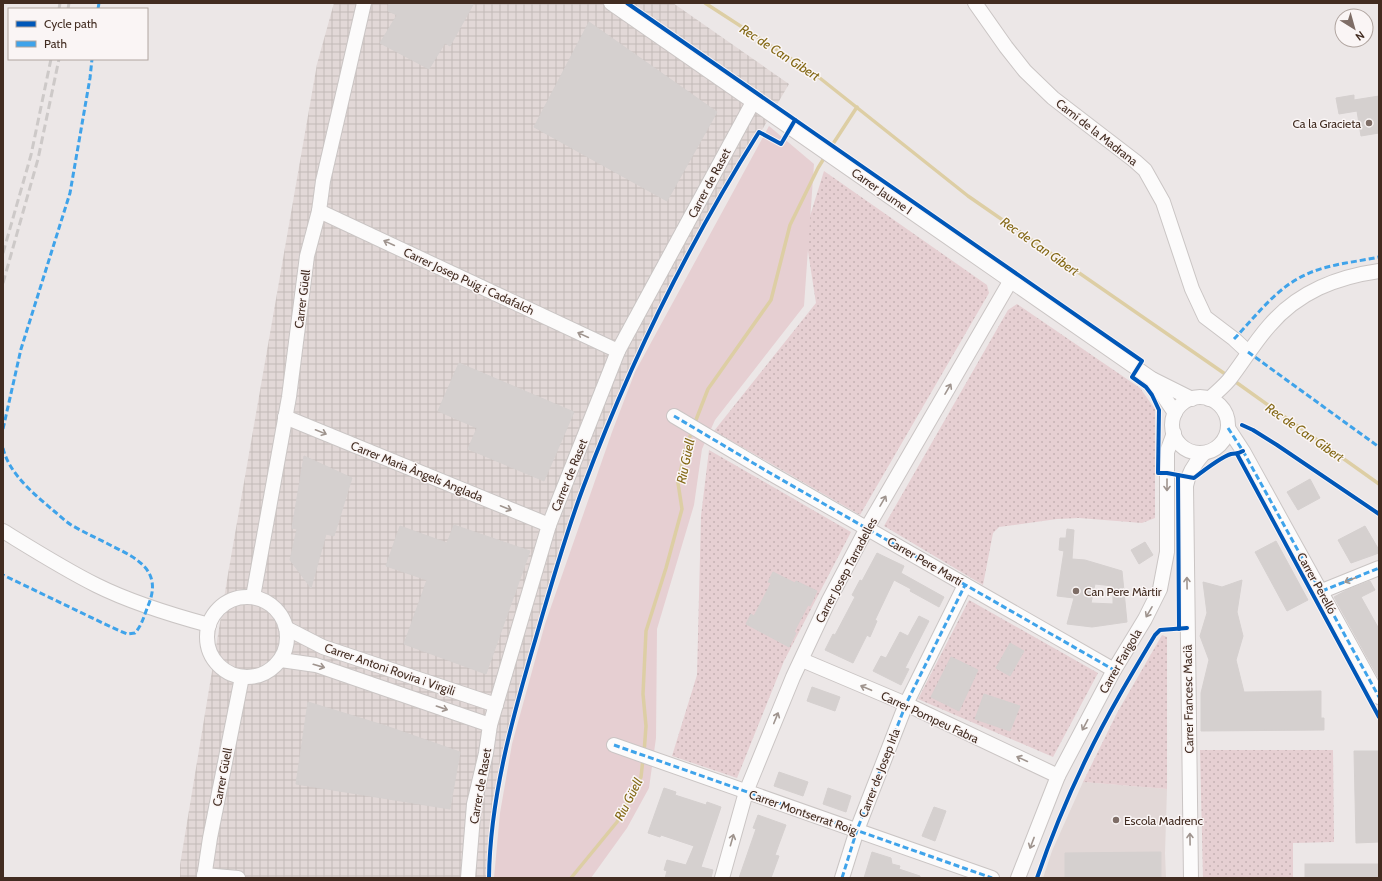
<svg xmlns="http://www.w3.org/2000/svg" width="1382" height="881" font-family="Cabin,sans-serif">
<defs>
<pattern id="industrial-grid" width="8" height="8" patternUnits="userSpaceOnUse"><rect width="8" height="8" fill="#e2d8d7"/><path d="M0 4h8M4 0v8" fill="none" stroke="#c3bab8"/></pattern>
<pattern id="grass-dots" width="8" height="8" patternUnits="userSpaceOnUse"><rect width="8" height="8" fill="#e6cfd2"/><path d="M2 2h.1M6 6h.1" fill="none" stroke="#c6b2b4" stroke-width="1.8" stroke-linecap="round"/></pattern>
</defs>
<rect width="100%" height="100%" fill="#ece7e7"/>
<path fill="#e2d8d7" d="M1083,782L1167,789L1165,853L1166,878H1043L1052,851Z"/>
<path fill="url(#industrial-grid)" d="M334,3H673L789,84L671,285L604,426L541,612L492,803L489,878H180V865L228,574L317,64Z"/>
<g fill="url(#grass-dots)">
<path d="M824,171L987,285L989,293L860,515L714,431L816,303L805,232Z"/>
<path d="M1017,304L1140,388L1155,409V518L1142,523L1079,518L1057,519L999,527L993,533L983,585L884,526L1008,310Z"/>
<path d="M709,450L851,532L784,661L737,778L672,756L697,675L701,516Z"/>
<path d="M969,600L1098,673L1053,757L918,699Z"/>
<path d="M1162,635L1167,637V789L1083,782L1117,713Z"/>
<path d="M1200,750H1333L1334,842L1293,843V878H1203Z"/>
</g>
<path fill="#e6cfd2" d="M769,126L814,164L804,306L715,420L702,449L694,505L657,629L656,738L649,788L627,828L591,878H494L500,813L512,744L545,624L612,432L635,372Z"/>
<g fill="none" stroke-linecap="round" stroke-linejoin="round">
<g stroke="#ddcea4" stroke-width="3.5">
<path d="M705,3L816,75L968,196L1228,376"/>
<path d="M829,150L857,107"/>
<path d="M1233,380L1379,484"/>
<path d="M694,425L708,389L771,300L790,225L818,168L826,155"/>
<path d="M644,753L646,726L643,694L646,631L666,568L682,509L678,483L685,450L692,431"/>
<path d="M571,878L617,822L641,777L643,759"/>
</g>
</g>
<g fill="#d5d0cf" stroke="#d5d0cf" fill-rule="evenodd">
<path d="M389,3H474L450,46L445,43L429,69L380,43L397,15L388,11Z"/>
<path d="M589,22L717,112L667,201L534,127Z"/>
<path d="M1354,95V100L1379,96V133L1361,136L1357,111L1339,114L1336,98Z"/>
<path d="M459,363L574,412L544,481L468,449L477,428L438,411Z"/>
<path d="M304,456L352,478L334,536L326,534L311,588L290,560L297,529L292,528Z"/>
<path d="M1310,479L1320,498L1298,510L1287,492Z"/>
<path d="M454,525L530,551L486,674L404,644L427,580L386,566L400,526L447,543Z"/>
<path d="M1365,526L1379,550V553L1351,563L1338,540Z"/>
<path d="M1067,529L1074,530L1072,559L1085,560L1122,571L1127,622L1092,627L1067,624L1074,598L1057,596L1064,551L1059,550L1060,538H1066ZM1095,584L1113,586V604L1091,603Z"/>
<path d="M1276,541L1308,600L1287,611L1255,552Z"/>
<path d="M1145,542L1153,555L1139,564L1131,550Z"/>
<path d="M877,553L904,566L901,573L944,597L939,607L910,591L911,589L894,580L875,620L877,621L870,637L867,635L853,663L825,650L833,634L835,635L855,597L852,595L860,580L862,581Z"/>
<path d="M773,572L795,583L796,581L817,591L810,606L808,605L794,632L796,633L789,647L746,624L751,614L754,616L771,583L768,582Z"/>
<path d="M1242,580L1237,612L1243,636L1236,660L1244,692L1321,691V718H1324V730L1201,731V693L1209,660L1200,636L1207,613L1203,582L1222,587Z"/>
<path d="M1370,581L1375,590L1361,597L1379,629V679L1334,597L1347,590Z"/>
<path d="M919,616L929,621L905,668L909,669L901,685L873,671L881,656L886,658L900,632L908,636Z"/>
<path d="M1010,643L1024,651L1010,676L996,668Z"/>
<path d="M951,657L978,670L959,711L931,697Z"/>
<path d="M812,687L840,697L835,711L807,701Z"/>
<path d="M984,694L1020,706L1010,731L975,719Z"/>
<path d="M308,702L386,726L460,752L450,809L296,784Z"/>
<path d="M1354,751H1379V842L1356,843Z"/>
<path d="M779,772L808,782L803,796L774,786Z"/>
<path d="M664,788L676,792L675,795L706,805L707,802L721,807L701,867L713,870L711,878H665L667,871L664,870L667,860L686,865L694,846L661,835L660,837L648,833Z"/>
<path d="M828,788L851,796L846,812L823,804Z"/>
<path d="M934,807L946,811L935,841L922,836Z"/>
<path d="M758,815L786,825L775,855L779,856L771,878H739L756,829L753,828Z"/>
<path d="M872,852L891,858L892,864L900,866L899,869L920,876V878H864Z"/>
<path d="M1161,852V878H1065V853Z"/>
<rect x="1305" y="864" width="74" height="14"/>
</g>
<g fill="none" stroke-linecap="round" stroke-linejoin="round">
<g stroke="#cac5c4" stroke-width="16">
<g id="street">
<path d="M611,3L1152,379L1192,399"/>
<path d="M975,3L1006,47L1025,71L1053,98L1135,161L1145,170L1163,202L1192,289L1205,317L1234,339L1248,352"/>
<path d="M319,211L618,351"/>
<path d="M1152,379L1175,413"/>
<circle cx="1200" cy="425" r="28"/>
<path d="M1209,399C1216,393 1223,387 1229,380C1243,362 1254,343 1269,326C1298,292 1336,277 1379,271"/>
<path d="M674,416L770,473L1114,670"/>
<path d="M285,417L549,525"/>
<path d="M1228,428L1243,451L1379,697"/>
<path d="M3,531C34,550 64,569 96,585C130,602 172,615 209,625"/>
<path d="M1322,591L1379,568"/>
<circle cx="247" cy="637" r="40"/>
<path d="M253,597L289,397L307,256L319,211L323,181L364,3"/>
<path d="M286,628L323,647L496,705"/>
<path d="M281,660L316,665L490,725"/>
<path d="M802,660L906,704L1058,776"/>
<path d="M614,745L992,878"/>
<path d="M204,875L238,878"/>
<path d="M204,878L210,838L242,677"/>
<path d="M468,878L474,804L486,753L490,725L549,525L618,351L753,102"/>
<path d="M722,878L746,792L793,677L829,600L867,528L1011,280"/>
<path d="M842,878L857,830L906,704L965,585"/>
<path d="M1018,878L1058,776L1114,670L1145,619L1160,589L1167,552V452L1174,433"/>
<path d="M1191,878L1186,486C1188,473 1195,463 1204,453"/>
</g>
</g>
<use href="#street" stroke="#fcfbfb" stroke-width="14"/>
<g stroke="#cdc9c8" stroke-width="3" stroke-dasharray="8 4" stroke-linecap="butt">
<path d="M59,9L60,3"/>
<path d="M68,9L69,3"/>
<path d="M3,253L31,155L51,59"/>
<path d="M3,283L38,159L59,59"/>
</g>
<g stroke="#3fa3ea" stroke-width="3" stroke-dasharray="6 3" stroke-linecap="butt">
<path d="M98,9L99,3"/>
<path d="M1234,339C1256,316 1277,287 1307,274C1329,264 1356,262 1379,257"/>
<path d="M1248,352L1379,447"/>
<path d="M674,416L770,473L1114,670"/>
<path d="M1228,428L1243,451L1379,697"/>
<path d="M3,429L21,349L70,193L90,78L92,59"/>
<path d="M3,448C9,474 35,495 54,511C60,516 66,522 73,526C87,534 101,540 114,547C141,560 162,573 148,606C144,616 142,625 135,633L127,634L111,627L3,575"/>
<path d="M1322,591L1379,568"/>
<path d="M614,745L992,878"/>
<path d="M842,878L857,830L906,704L965,585"/>
</g>
<g stroke="#faf5f5" stroke-width="6">
<g id="cycleway">
<path d="M627,3L1142,361L1132,377L1146,387L1152,395L1159,410L1158,473H1167L1194,478C1203,471 1221,457 1231,454C1237,453 1238,454 1243,451"/>
<path d="M1242,425L1253,430L1277,445L1379,514"/>
<path d="M1237,454L1379,717"/>
<path d="M1178,475L1179,629"/>
<path d="M489,878C490,796 514,712 537,634C551,585 565,536 583,488C629,365 689,243 759,132L781,144L795,120"/>
<path d="M1037,878C1051,837 1068,796 1087,757C1107,715 1131,675 1155,635L1160,630L1187,628"/>
</g>
</g>
<use href="#cycleway" stroke="#0057b8" stroke-width="4"/>
</g>
<defs><path id="oneway-shaft" d="M-6 0H5M1.5-3L5.5 0L1.5 3" fill="none" stroke-width="1.6" stroke-linecap="round" stroke-linejoin="round"/></defs>
<g stroke="#9f948e">
<use href="#oneway-shaft" transform="translate(389 243) rotate(-155)"/>
<use href="#oneway-shaft" transform="translate(583 335) rotate(-155)"/>
<use href="#oneway-shaft" transform="translate(948 389) rotate(-60)"/>
<use href="#oneway-shaft" transform="translate(321 432) rotate(22)"/>
<use href="#oneway-shaft" transform="translate(1167 485) rotate(90)"/>
<use href="#oneway-shaft" transform="translate(883 501) rotate(-60)"/>
<use href="#oneway-shaft" transform="translate(506 508) rotate(22)"/>
<use href="#oneway-shaft" transform="translate(1350 580) rotate(158)"/>
<use href="#oneway-shaft" transform="translate(1187 583) rotate(-91)"/>
<use href="#oneway-shaft" transform="translate(1149 612) rotate(120)"/>
<use href="#oneway-shaft" transform="translate(319 666) rotate(16)"/>
<use href="#oneway-shaft" transform="translate(866 688) rotate(-157)"/>
<use href="#oneway-shaft" transform="translate(442 708) rotate(19)"/>
<use href="#oneway-shaft" transform="translate(776 718) rotate(-68)"/>
<use href="#oneway-shaft" transform="translate(1085 725) rotate(118)"/>
<use href="#oneway-shaft" transform="translate(1022 759) rotate(-155)"/>
<use href="#oneway-shaft" transform="translate(1190 839) rotate(-91)"/>
<use href="#oneway-shaft" transform="translate(732 840) rotate(-74)"/>
<use href="#oneway-shaft" transform="translate(1032 843) rotate(111)"/>
</g>
<g fill="#7e6d66" stroke="#faf5f5" stroke-width="1.5">
<circle cx="1369" cy="123" r="4"/>
<circle cx="1076" cy="591" r="4"/>
<circle cx="1116" cy="820" r="4"/>
</g>
<g text-anchor="middle" dominant-baseline="central" stroke-width="3" stroke-linejoin="round" paint-order="stroke">
<g font-size="12" fill="#422c21" stroke="#faf5f5" text-anchor="start">
<text x="1361" y="123" text-anchor="end">Ca la Gracieta</text>
<text x="1084" y="591">Can Pere Màrtir</text>
<text x="1124" y="820">Escola Madrenc</text>
</g>
<g font-size="12" fill="#422c21" stroke="#faf5f5">
<text transform="translate(1097 132) rotate(38)">Camí de la Madrana</text>
<text transform="translate(709 183) rotate(-62)">Carrer de Raset</text>
<text transform="translate(882 191) rotate(35)">Carrer Jaume I</text>
<text transform="translate(469 281) rotate(25)">Carrer Josep Puig i Cadafalch</text>
<text transform="translate(302 299) rotate(-83)">Carrer Güell</text>
<text transform="translate(417 471) rotate(22)">Carrer Maria Àngels Anglada</text>
<text transform="translate(569 475) rotate(-68)">Carrer de Raset</text>
<text transform="translate(925 561) rotate(30)">Carrer Pere Martí</text>
<text transform="translate(846 570) rotate(-62)">Carrer Josep Tarradelles</text>
<text transform="translate(1317 583) rotate(61)">Carrer Perelló</text>
<text transform="translate(1120 661) rotate(-60)">Carrer Farigola</text>
<text transform="translate(390 669) rotate(19)">Carrer Antoni Rovira i Virgili</text>
<text transform="translate(1188 699) rotate(-91)">Carrer Francesc Macià</text>
<text transform="translate(930 717) rotate(25)">Carrer Pompeu Fabra</text>
<text transform="translate(879 773) rotate(-69)">Carrer de Josep Irla</text>
<text transform="translate(222 777) rotate(-79)">Carrer Güell</text>
<text transform="translate(480 786) rotate(-80)">Carrer de Raset</text>
<text transform="translate(803 812) rotate(19)">Carrer Montserrat Roig</text>
</g>
<g font-size="13" font-style="italic" fill="#846916" stroke="#faf5f5">
<text transform="translate(780 52) rotate(33)">Rec de Can Gibert</text>
<text transform="translate(1040 246) rotate(35)">Rec de Can Gibert</text>
<text transform="translate(1305 432) rotate(35)">Rec de Can Gibert</text>
<text transform="translate(685 461) rotate(-78)">Riu Güell</text>
<text transform="translate(628 799) rotate(-63)">Riu Güell</text>
</g>
</g>
<rect width="1382" height="881" fill="none" stroke="#422c21" stroke-width="8"/>
<rect x="8" y="8" width="140" height="52" fill="#faf5f5" stroke="#b0a5a0"/>
<rect x="16" y="21" width="20" height="6" fill="#0057b8" stroke="#b0a5a0"/>
<text x="44" y="28" font-size="12" fill="#422c21">Cycle path</text>
<rect x="16" y="41" width="20" height="6" fill="#3fa3ea" stroke="#b0a5a0"/>
<text x="44" y="48" font-size="12" fill="#422c21">Path</text>
<g transform="translate(1354 28) rotate(143)"><circle r="19" fill="#faf5f5" stroke="#b0a5a0"/>
<path d="M0-3L7 15L0 10L-7 15Z" fill="#7e6d66"/>
<text y="-6" font-size="11" font-weight="bold" text-anchor="middle" fill="#422c21">N</text>
</g>
</svg>
